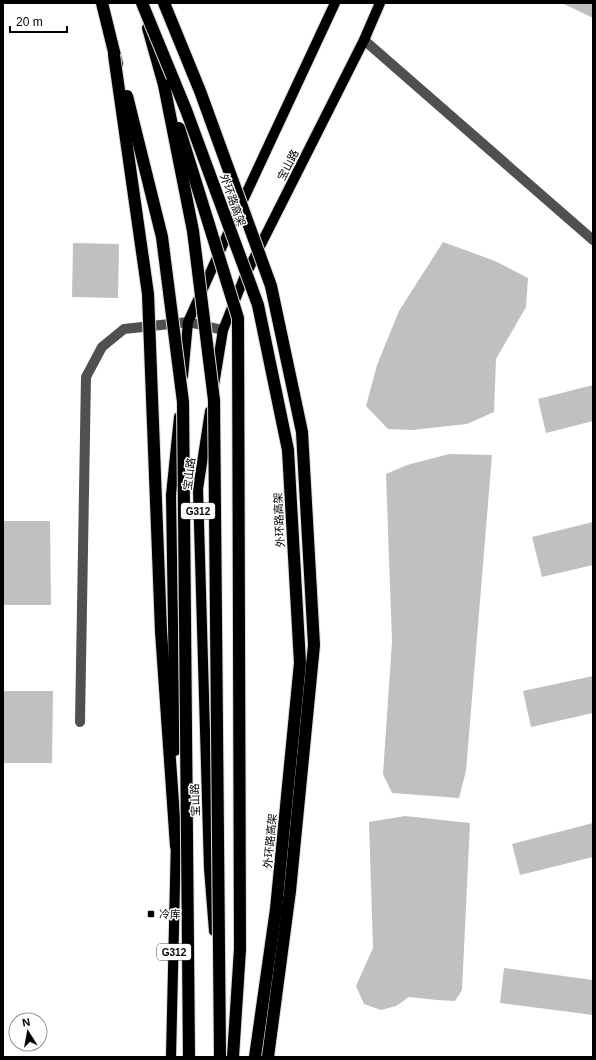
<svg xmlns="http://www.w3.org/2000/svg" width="596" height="1060" font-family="Arial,'Noto Sans SC',sans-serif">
<rect width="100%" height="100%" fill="#fff"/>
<g fill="#c0c0c0">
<path d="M562,3H593V18Z"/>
<path d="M443,242L495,261L528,278L526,307L496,359L494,412L467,424L412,430L388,429L366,406L377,365L399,311Z"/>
<path d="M73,243L119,244L118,298L72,297Z"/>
<path d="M593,385V421L546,433L538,399Z"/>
<path d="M449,454L492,455L466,771L459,798L392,793L383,774L392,642L386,474L407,465Z"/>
<path d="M3,521H50L51,605H3Z"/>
<path d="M593,522V565L542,577L532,537Z"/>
<path d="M593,676V713L531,727L523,691Z"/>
<path d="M3,691H53L52,763H3Z"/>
<path d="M405,816L470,823L462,990L455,1001L437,1000L409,997L396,1006L381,1010L364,1004L356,986L373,948L369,822Z"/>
<path d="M593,823V857L520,875L512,844Z"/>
<path d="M504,968L593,980V1015L500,1003Z"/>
</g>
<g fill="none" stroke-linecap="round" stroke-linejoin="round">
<g stroke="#dbdbdb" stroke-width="12">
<g id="major">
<path d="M183,376L188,322L238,211L335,3"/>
<path d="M214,385L223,330L244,278L364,40L380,3"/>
<path d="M210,411L198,489L209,868L214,931"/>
<path d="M175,751L171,495L179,417"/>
<path d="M171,1057L176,839"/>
</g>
</g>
<g stroke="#dbdbdb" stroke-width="14">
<g id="highway">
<path d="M102,3L117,64"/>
<path d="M148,28L164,85"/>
<path d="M161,631L176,846"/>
<path d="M233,1057L240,949"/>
</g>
</g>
<g stroke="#505050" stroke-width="10">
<path d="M364,40L593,240"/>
<path d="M80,722L86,377L102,347L124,329L188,322L223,330"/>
</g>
<use href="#major" stroke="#000" stroke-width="10"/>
<use href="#highway" stroke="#000" stroke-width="12"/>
<g stroke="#dbdbdb" stroke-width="14" stroke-linecap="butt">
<g id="highway-bridge">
<path d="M142,3L186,110L258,305L288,450L300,663L276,909L255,1057"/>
<path d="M164,3L200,91L271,286L302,432L314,645L290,891L268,1057"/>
<path d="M114,55L148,294L161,631"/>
<path d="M164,85L193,231L214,400L220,1057"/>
<path d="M127,96L162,237L183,402L189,1057"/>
<path d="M179,128L238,318L240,949"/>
</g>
</g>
<use href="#highway-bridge" stroke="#000" stroke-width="12"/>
</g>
<rect fill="#000" stroke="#fff" stroke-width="1.5" x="147" y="910" width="8" height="8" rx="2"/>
<g text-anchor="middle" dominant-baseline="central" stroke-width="3" stroke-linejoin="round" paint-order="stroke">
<g fill="#fff" stroke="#4c4c4c" stroke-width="1">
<rect x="181" y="503" width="34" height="16" rx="3"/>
<rect x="157" y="944" width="34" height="16" rx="3"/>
</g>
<g font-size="10" font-weight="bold" fill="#000">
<text x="198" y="511">G312</text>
<text x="174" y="952">G312</text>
</g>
<g font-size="11" fill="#000" stroke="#fff">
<text transform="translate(288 165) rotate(-63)">宝山路</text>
<text transform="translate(233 200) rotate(70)">外环路高架</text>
<text transform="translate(189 474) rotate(-83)">宝山路</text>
<text transform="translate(279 520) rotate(-93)">外环路高架</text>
<text transform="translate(195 800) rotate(-92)">宝山路</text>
<text transform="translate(270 841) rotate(-85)">外环路高架</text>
</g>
<g font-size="11" fill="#000" stroke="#fff" text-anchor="start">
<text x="159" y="914">冷库</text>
</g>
</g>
<rect width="596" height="1060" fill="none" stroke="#000000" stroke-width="8"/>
<g transform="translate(28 1032) rotate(349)"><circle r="19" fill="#ffffff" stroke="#999999"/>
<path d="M0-3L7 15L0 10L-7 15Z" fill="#000000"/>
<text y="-6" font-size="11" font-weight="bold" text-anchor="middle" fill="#000000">N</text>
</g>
<path d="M10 26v6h57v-6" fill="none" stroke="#000000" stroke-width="2"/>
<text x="16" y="26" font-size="12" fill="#000000" stroke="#ffffff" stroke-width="3" paint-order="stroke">20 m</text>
</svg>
